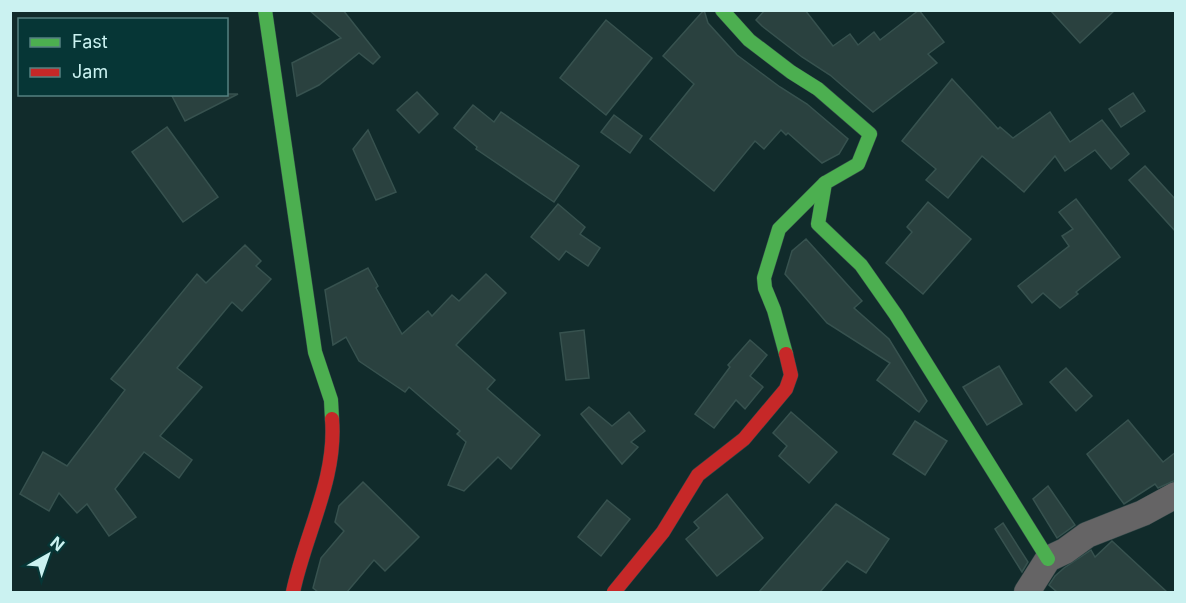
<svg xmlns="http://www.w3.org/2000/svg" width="1186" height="603" font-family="Inter,sans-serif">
<rect width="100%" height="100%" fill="#112b2b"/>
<g fill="#2a413f" stroke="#37524f" stroke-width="1.5">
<path d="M309,10H343L380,57L373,64L359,53L319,85L297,96L292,63L341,38Z"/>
<path d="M704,10L708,23L737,55L780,87L807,104L848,139L839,154L822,163L788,133L786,135L781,130L764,149L755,141L714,191L650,139L694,84L663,56Z"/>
<path d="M765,10H805L833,46L850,34L858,45L874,32L880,40L919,10L944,42L928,54L937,63L873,112L830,75L802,57L762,26L756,20Z"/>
<path d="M1050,10H1115L1080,43Z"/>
<path d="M606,20L652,58L606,115L560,78Z"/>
<path d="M952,79L998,129L1000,127L1013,138L1050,112L1070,142L1102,120L1129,154L1111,169L1095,150L1065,171L1055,156L1024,192L982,156L948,198L926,180L936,169L902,141Z"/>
<path d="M417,92L438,114L419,133L397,110Z"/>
<path d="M1133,93L1145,111L1121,127L1109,109Z"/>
<path d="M171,94H238L185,121Z"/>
<path d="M473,105L494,122L501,112L579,166L554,202L476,149L477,147L454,128Z"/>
<path d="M614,115L642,136L630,153L601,132Z"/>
<path d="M167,127L218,197L183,222L132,152Z"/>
<path d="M368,130L396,192L376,200L353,149Z"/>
<path d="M1145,166L1176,200V232L1129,180Z"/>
<path d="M1076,199L1120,257L1076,292L1078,294L1060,308L1043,293L1032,303L1018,286L1069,246L1062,236L1073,229L1059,212Z"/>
<path d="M928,202L971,239L923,294L886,263L912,232L907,227Z"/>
<path d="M558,204L585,227L580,234L600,248L588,266L566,251L559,260L531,237Z"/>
<path d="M806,239L862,301L854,308L889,339L927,401L919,412L877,380L890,363L827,323L785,274L792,251Z"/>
<path d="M245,245L261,261L256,266L271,279L242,311L232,302L177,368L202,387L160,436L192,460L179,478L144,452L115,489L136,517L109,536L87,504L77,513L59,493L49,511L20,494L43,452L67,466L125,390L111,379L197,274L206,283Z"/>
<path d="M368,268L378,286L376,288L402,334L428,311L432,316L452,295L459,301L486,274L506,293L456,345L495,380L487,389L540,435L511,469L498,457L464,491L448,485L466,442L457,434L460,431L409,387L405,392L359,361L346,337L333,345L325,290Z"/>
<path d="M584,330L589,378L566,380L560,333Z"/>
<path d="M750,340L767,355L750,376L763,387L745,409L736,400L714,428L695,414L730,367L728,365Z"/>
<path d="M999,366L1022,404L987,425L963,387Z"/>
<path d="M1066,368L1092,396L1076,411L1050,382Z"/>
<path d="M589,407L612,426L629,412L645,431L631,442L638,447L622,464L581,414Z"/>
<path d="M791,412L837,452L809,483L779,456L787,446L773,433Z"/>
<path d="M1128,420L1163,462L1176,452V480L1158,488L1155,484L1124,504L1087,454Z"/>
<path d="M915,421L947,441L925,475L893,454Z"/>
<path d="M363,482L419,537L385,571L374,560L347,592H318L313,588L321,558L344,531L335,522L339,506Z"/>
<path d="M1048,486L1075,525L1057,538L1033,499Z"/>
<path d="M727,494L763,538L717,576L686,539L699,528L694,522Z"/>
<path d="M607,500L630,519L601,556L578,537Z"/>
<path d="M836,504L889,539L866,573L847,561L820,592H759Z"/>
<path d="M1003,523L1028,562L1022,572L995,529Z"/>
<path d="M1112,541L1167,592H1057L1049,585L1055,576L1064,568L1091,550L1095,557Z"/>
</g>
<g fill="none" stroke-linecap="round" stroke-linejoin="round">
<g stroke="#314848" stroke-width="27">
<path id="street" d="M1027,592L1048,559L1065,551L1087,535L1143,513L1176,495"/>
</g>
<g stroke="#314848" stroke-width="15">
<g id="fast">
<path d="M265,10L315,352L331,400L332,419"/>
<path d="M722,10L749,40L791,72L818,89L870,134L858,164L825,183L818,224L861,265L896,315L1048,559"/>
<path d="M786,354L774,310L765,288L764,278L779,229L825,183"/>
</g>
</g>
<g stroke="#314848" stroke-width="15">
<g id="jam">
<path d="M293,592C305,534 337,479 332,419"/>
<path d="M614,592L663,532L698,475L744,439L786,389L791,375L786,354"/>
</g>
</g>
<use href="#street" stroke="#656465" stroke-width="26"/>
<use href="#fast" stroke="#4caf50" stroke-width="14"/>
<use href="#jam" stroke="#c62828" stroke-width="14"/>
</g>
<rect width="1186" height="603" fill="none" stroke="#cbf2f1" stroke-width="24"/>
<rect x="18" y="18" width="210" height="78" fill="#063636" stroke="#558181" stroke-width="1.5"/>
<rect x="30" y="38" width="30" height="9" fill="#4caf50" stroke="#558181" stroke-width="1.5"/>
<text x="72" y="48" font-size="18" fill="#cbf2f1">Fast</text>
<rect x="30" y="68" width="30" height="9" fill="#c62828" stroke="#558181" stroke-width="1.5"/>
<text x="72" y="78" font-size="18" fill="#cbf2f1">Jam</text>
<g transform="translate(48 555) rotate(40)" stroke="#063636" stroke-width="4.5" paint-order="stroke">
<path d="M0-4.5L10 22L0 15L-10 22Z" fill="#cbf2f1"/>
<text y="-9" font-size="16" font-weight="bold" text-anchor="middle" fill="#cbf2f1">N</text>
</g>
</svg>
